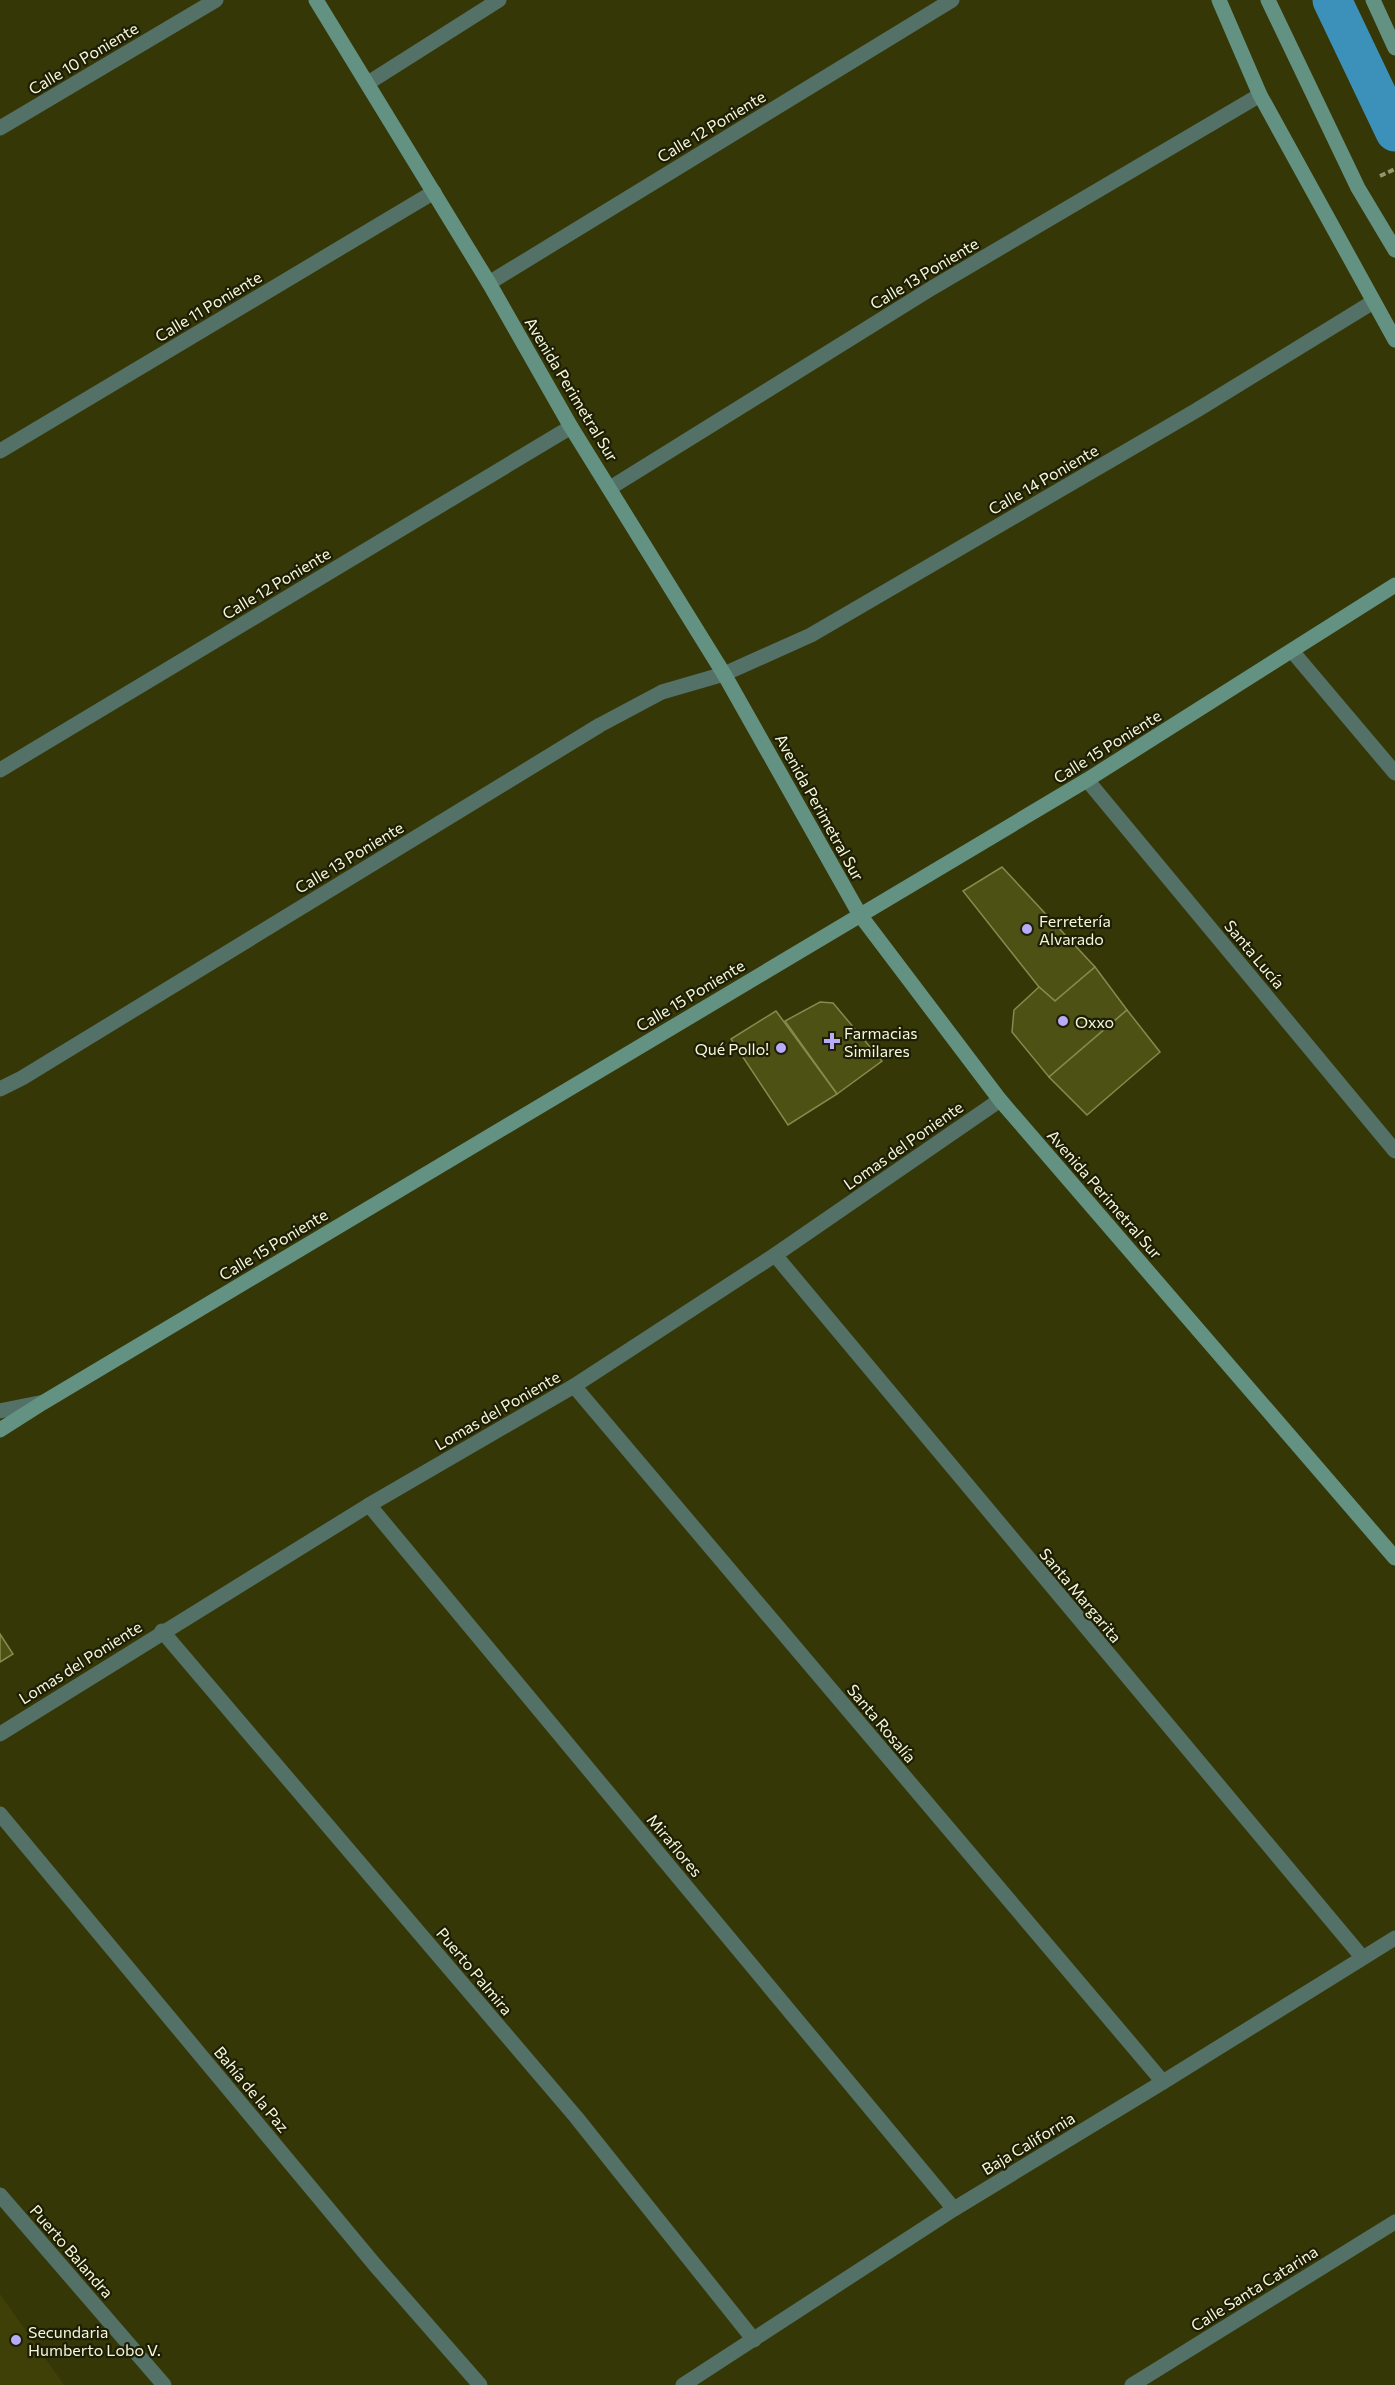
<svg xmlns="http://www.w3.org/2000/svg" width="1395" height="2385" font-family="Commissioner,sans-serif">
<rect width="100%" height="100%" fill="#363706"/>
<path fill="#3e4007" d="M0,2294L64,2385H0Z"/>
<g fill="none" stroke-linecap="round" stroke-linejoin="round">
<path stroke="#3b91b9" stroke-width="39" d="M1332,0L1395,132"/>
</g>
<g fill="#4e5114" stroke="#868a4d" stroke-width="1.5">
<path d="M1002,867L1095,967L1055,1001L1039,987L963,891Z"/>
<path d="M1095,967L1127,1010L1049,1077L1012,1032L1014,1010L1039,987L1055,1001Z"/>
<path d="M820,1002L833,1003L882,1061L837,1094L785,1021Z"/>
<path d="M1127,1010L1160,1052L1087,1115L1049,1077Z"/>
<path d="M776,1011L837,1094L788,1125L731,1039Z"/>
<path d="M0,1634L13,1654L0,1662Z"/>
</g>
<g fill="none" stroke-linecap="round" stroke-linejoin="round">
<path stroke="#93956c" stroke-width="4" stroke-dasharray="6 3" stroke-linecap="butt" d="M1380,176L1395,169"/>
<g stroke="#547167" stroke-width="15">
<path d="M368,83L499,0"/>
<path d="M0,128L216,0"/>
<path d="M489,283L952,0"/>
<path d="M0,451L434,192"/>
<path d="M610,488L932,288L1260,95"/>
<path d="M1292,651L1395,773"/>
<path d="M0,770L571,427"/>
<path d="M1087,780L1395,1151"/>
<path d="M0,1089L22,1078L600,725L662,692L724,674L811,635L1197,410L1373,302"/>
<path d="M775,1255L1362,1957"/>
<path d="M574,1386L1163,2082"/>
<path d="M0,1411L44,1402"/>
<path d="M369,1505L954,2209"/>
<path d="M162,1631L576,2117L754,2340"/>
<path d="M0,1734L369,1505L574,1386L775,1255L1000,1100"/>
<path d="M0,1814L375,2265L480,2385"/>
<path d="M0,2195L164,2385"/>
<path d="M683,2385L954,2209L1163,2082L1395,1938"/>
<path d="M1132,2385L1395,2222"/>
</g>
<g stroke="#639283" stroke-width="15">
<path d="M316,0L489,283L571,427L724,674L860,915L1000,1100L1395,1558"/>
<path d="M1219,0L1260,95L1395,340"/>
<path d="M1268,0L1358,188L1395,250"/>
<path d="M1373,0L1395,48"/>
<path d="M0,1430L44,1402L1087,780L1395,585"/>
</g>
</g>
<g fill="#b8abf7" stroke="#1d1e05" stroke-width="2">
<circle cx="1027" cy="929" r="6"/>
<circle cx="1063" cy="1021" r="6"/>
<path d="M829 1032h6v6h6v6h-6v6h-6v-6h-6v-6h6z"/>
<circle cx="781" cy="1048" r="6"/>
<circle cx="16" cy="2340" r="6"/>
</g>
<g text-anchor="middle" dominant-baseline="central" stroke-width="4.5" stroke-linejoin="round" paint-order="stroke">
<g font-size="16" fill="#f5f8d8" stroke="#1d1e05">
<text transform="translate(83 58) rotate(-31)">Calle 10 Poniente</text>
<text transform="translate(711 126) rotate(-31)">Calle 12 Poniente</text>
<text transform="translate(924 273) rotate(-31)">Calle 13 Poniente</text>
<text transform="translate(208 306) rotate(-31)">Calle 11 Poniente</text>
<text transform="translate(572 389) rotate(59)">Avenida Perimetral Sur</text>
<text transform="translate(1043 479) rotate(-30)">Calle 14 Poniente</text>
<text transform="translate(276 583) rotate(-31)">Calle 12 Poniente</text>
<text transform="translate(1107 746) rotate(-32)">Calle 15 Poniente</text>
<text transform="translate(820 807) rotate(61)">Avenida Perimetral Sur</text>
<text transform="translate(349 857) rotate(-31)">Calle 13 Poniente</text>
<text transform="translate(1255 954) rotate(50)">Santa Lucía</text>
<text transform="translate(690 995) rotate(-31)">Calle 15 Poniente</text>
<text transform="translate(903 1145) rotate(-35)">Lomas del Poniente</text>
<text transform="translate(1105 1194) rotate(49)">Avenida Perimetral Sur</text>
<text transform="translate(273 1244) rotate(-31)">Calle 15 Poniente</text>
<text transform="translate(497 1410) rotate(-30)">Lomas del Poniente</text>
<text transform="translate(1081 1595) rotate(50)">Santa Margarita</text>
<text transform="translate(80 1662) rotate(-32)">Lomas del Poniente</text>
<text transform="translate(882 1723) rotate(50)">Santa Rosalía</text>
<text transform="translate(675 1845) rotate(50)">Miraflores</text>
<text transform="translate(475 1971) rotate(50)">Puerto Palmira</text>
<text transform="translate(252 2089) rotate(50)">Bahía de la Paz</text>
<text transform="translate(1028 2143) rotate(-31)">Baja California</text>
<text transform="translate(72 2251) rotate(49)">Puerto Balandra</text>
<text transform="translate(1254 2288) rotate(-32)">Calle Santa Catarina</text>
</g>
<g font-size="16" fill="#f5f8d8" stroke="#1d1e05" text-anchor="start">
<text x="1039" y="920">Ferretería<tspan x="1039" dy="18">Alvarado</tspan></text>
<text x="1075" y="1021">Oxxo</text>
<text x="844" y="1032">Farmacias<tspan x="844" dy="18">Similares</tspan></text>
<text x="769" y="1048" text-anchor="end">Qué Pollo!</text>
<text x="28" y="2331">Secundaria<tspan x="28" dy="18">Humberto Lobo V.</tspan></text>
</g>
</g>
</svg>
